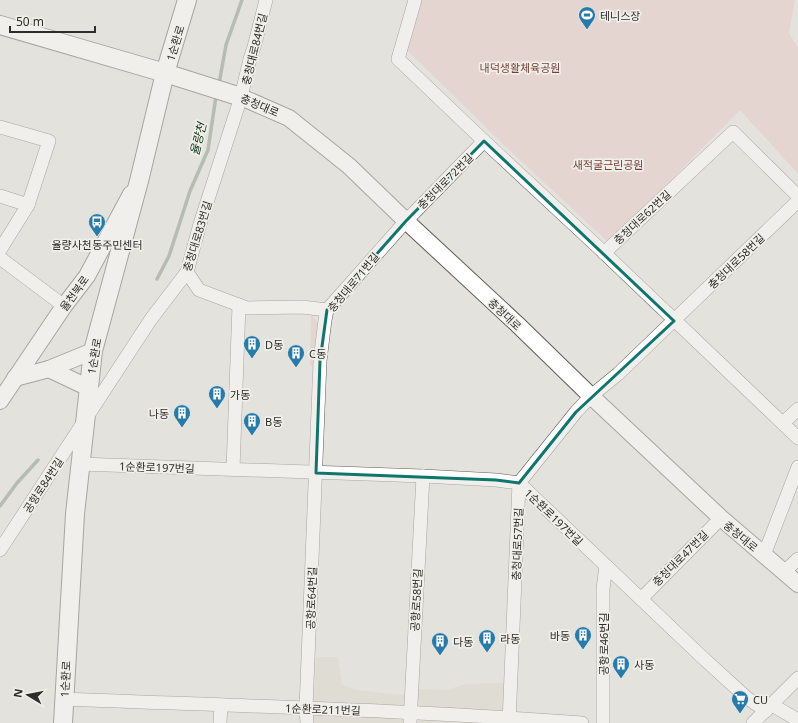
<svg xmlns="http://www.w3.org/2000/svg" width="798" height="723" font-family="'Noto Sans','Noto Sans KR',sans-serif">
<rect width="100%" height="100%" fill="#e4e2dc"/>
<path fill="#dad5c8" d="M316,657H338L342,685L357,690L409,696L419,689L446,690L466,684L502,683L506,681L504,723H313Z"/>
<g fill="#e6c6c1">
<path d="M422,0H795L789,33L798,48V174L740,110L609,243L505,146L408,51Z"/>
<path d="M311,315L320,325L317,367L310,366Z"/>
</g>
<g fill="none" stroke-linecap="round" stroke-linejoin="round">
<g stroke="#7c8f7e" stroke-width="3.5">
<path d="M219,84L226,45L242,0"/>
<path d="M157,279L169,256L190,191L208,150L216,96"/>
<path d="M0,506L17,483L38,460"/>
</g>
<g stroke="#5d5c56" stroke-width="14">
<g id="minor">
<path d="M415,0L398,59L484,141L599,248L798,438"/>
<path d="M0,127L49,141L28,205L0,250"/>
<path d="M0,196L28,205"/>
<path d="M604,253L733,132L798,196"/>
<path d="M0,258L64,306"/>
<path d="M187,272L199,290L247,308L302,307L327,310"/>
<path d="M783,423L798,409"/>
<path d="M80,464L423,476L496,480L519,483L702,657L747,698L766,711"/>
<path d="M233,469L239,305"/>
<path d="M0,550L151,319L187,272L200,224L241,97L250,59L254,47L266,0"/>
<path d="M764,555L798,467"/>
<path d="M784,572L798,559"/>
<path d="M641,599L721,518"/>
<path d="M64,699C237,706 410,710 582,723"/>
<path d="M772,705L798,720"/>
<path d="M220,723L221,705"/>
<path d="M307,723L306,708L320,361L325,320L327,310L406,221L484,141"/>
<path d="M410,723L423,476"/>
<path d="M509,723L519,483L576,412L591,396L618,374L798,201"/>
<path d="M603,723V589L606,566"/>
<path d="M753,723L798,678"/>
</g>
</g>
<g stroke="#5d5c56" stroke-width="18">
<g id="tertiary">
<path d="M241,97L289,118L349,166L406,221L517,324L591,396L721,518L798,584"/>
<path d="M49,369L89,388"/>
<path d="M15,378L49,369L93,351"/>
<path d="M0,401L64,306L87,276L131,194"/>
</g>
</g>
<g stroke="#5d5c56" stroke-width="20">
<g id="secondary">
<path d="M0,25L165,73L241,97"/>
<path d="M63,723L75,514L93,351L139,181L165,73L187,0"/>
</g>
</g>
<use href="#minor" stroke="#fff" stroke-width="13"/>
<use href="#tertiary" stroke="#fff" stroke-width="16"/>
<use href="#secondary" stroke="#fff" stroke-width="18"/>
</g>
<path d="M0 0H798V723H0ZM484,141L674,321L576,412L519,483L496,480L316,473L320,361L327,310L406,221Z" fill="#e4e2dc" fill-opacity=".55" fill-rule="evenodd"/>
<path fill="none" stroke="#0f766e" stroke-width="3" stroke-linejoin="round" d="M484,141L674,321L576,412L519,483L496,480L316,473L320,361L327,310L406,221Z"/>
<defs>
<g id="stadium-pin" transform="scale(0.9)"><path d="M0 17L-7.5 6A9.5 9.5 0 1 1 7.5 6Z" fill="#277bab" stroke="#f1efe9"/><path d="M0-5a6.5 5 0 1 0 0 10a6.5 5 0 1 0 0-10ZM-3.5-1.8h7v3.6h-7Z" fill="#fff"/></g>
<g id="bus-pin" transform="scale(0.9)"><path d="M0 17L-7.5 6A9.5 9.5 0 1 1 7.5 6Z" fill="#277bab" stroke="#f1efe9"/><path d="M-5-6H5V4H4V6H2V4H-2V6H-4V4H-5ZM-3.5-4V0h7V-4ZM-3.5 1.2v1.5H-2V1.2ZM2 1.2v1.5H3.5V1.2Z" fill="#fff"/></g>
<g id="building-pin" transform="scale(0.9)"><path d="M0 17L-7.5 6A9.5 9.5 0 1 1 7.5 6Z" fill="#277bab" stroke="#f1efe9"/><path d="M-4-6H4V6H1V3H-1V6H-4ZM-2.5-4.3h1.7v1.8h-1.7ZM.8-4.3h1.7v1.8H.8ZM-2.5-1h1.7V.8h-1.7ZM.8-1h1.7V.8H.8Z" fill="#fff"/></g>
<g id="supermarket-pin" transform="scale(0.9)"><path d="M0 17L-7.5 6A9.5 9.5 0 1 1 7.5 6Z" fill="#277bab" stroke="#f1efe9"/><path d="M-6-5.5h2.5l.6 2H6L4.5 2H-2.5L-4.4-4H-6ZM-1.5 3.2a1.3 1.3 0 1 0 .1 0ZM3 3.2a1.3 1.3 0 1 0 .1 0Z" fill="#fff"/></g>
</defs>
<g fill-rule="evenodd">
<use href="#stadium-pin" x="587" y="15"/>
<use href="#bus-pin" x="97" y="222"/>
<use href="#building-pin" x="252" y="344"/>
<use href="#building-pin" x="296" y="353"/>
<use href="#building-pin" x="217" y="394"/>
<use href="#building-pin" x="182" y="413"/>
<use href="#building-pin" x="252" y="421"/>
<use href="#building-pin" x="583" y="635"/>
<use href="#building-pin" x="487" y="638"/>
<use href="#building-pin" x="440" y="641"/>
<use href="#building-pin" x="621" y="664"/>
<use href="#supermarket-pin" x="740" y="699"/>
</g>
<g text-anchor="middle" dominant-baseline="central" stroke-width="3.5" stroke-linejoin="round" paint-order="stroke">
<g font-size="11" fill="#2e2d2b" stroke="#f1efe9" text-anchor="start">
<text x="600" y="15">테니스장</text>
<text x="97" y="244" text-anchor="middle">율량사천동주민센터</text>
<text x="265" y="344">D동</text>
<text x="309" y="353">C동</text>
<text x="230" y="394">가동</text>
<text x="169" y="413" text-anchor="end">나동</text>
<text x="265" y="421">B동</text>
<text x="570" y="635" text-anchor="end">바동</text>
<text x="500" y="638">라동</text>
<text x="453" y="641">다동</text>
<text x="634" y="664">사동</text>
<text x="753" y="699">CU</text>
</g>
<g font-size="11" fill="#2e2d2b" stroke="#f1efe9">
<text transform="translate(175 43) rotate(-73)">1순환로</text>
<text transform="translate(254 49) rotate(-76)">충청대로84번길</text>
<text transform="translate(260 105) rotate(23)">충청대로</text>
<text transform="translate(445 181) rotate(-45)">충청대로72번길</text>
<text transform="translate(642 217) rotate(-43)">충청대로62번길</text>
<text transform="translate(197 236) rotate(-73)">충청대로83번길</text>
<text transform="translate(736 261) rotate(-44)">충청대로58번길</text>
<text transform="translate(353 282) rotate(-50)">충청대로71번길</text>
<text transform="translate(74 293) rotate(-54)">율천북로</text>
<text transform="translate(505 314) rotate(43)">충청대로</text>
<text transform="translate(94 356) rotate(-80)">1순환로</text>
<text transform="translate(157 467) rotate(2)">1순환로197번길</text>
<text transform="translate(43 485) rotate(-57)">공항로84번길</text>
<text transform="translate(554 517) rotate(44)">1순환로197번길</text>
<text transform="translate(741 536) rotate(40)">충청대로</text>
<text transform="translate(517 544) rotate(-88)">충청대로57번길</text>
<text transform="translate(680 558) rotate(-45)">충청대로47번길</text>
<text transform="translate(311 598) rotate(-88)">공항로64번길</text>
<text transform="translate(416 600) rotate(-87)">공항로58번길</text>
<text transform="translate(603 644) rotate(-90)">공항로46번길</text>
<text transform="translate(65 679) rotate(-87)">1순환로</text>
<text transform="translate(323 709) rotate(2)">1순환로211번길</text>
</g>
<g font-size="11" fill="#733f36" stroke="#f1efe9">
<text x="520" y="67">내덕생활체육공원</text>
<text x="608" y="164">새적굴근린공원</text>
</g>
<g font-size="12" font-style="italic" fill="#093818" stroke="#f1efe9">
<text transform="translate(198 139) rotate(-76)">율량천</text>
</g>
</g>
<g transform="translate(28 695) rotate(280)" stroke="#f1efe9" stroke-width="3" paint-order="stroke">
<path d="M0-3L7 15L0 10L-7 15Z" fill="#2e2d2b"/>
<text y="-6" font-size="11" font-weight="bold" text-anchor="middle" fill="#2e2d2b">N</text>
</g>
<path d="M10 26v6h85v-6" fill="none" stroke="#2e2d2b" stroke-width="2"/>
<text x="16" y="26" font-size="12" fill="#2e2d2b" stroke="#f1efe9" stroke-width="3" paint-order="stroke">50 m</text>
</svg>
